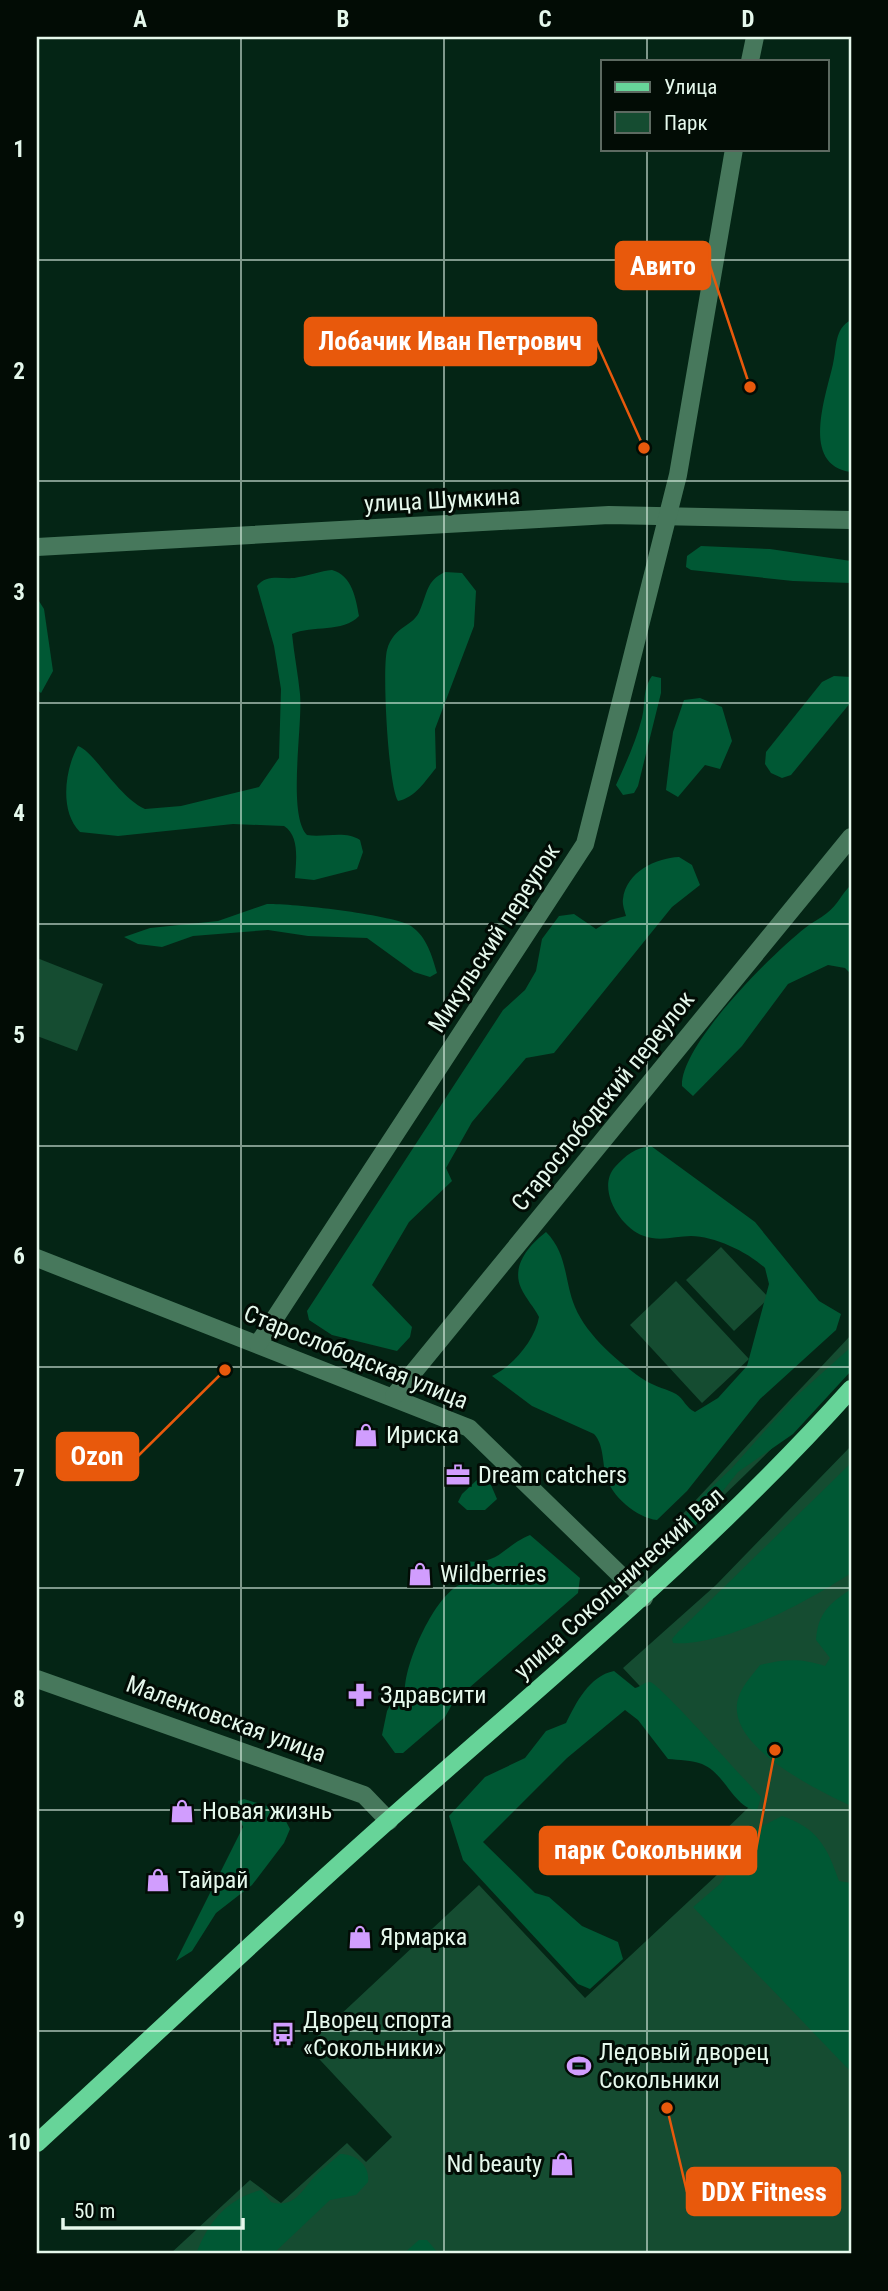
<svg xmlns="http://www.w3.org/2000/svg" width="888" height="2291" font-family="'Roboto Condensed',sans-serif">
<rect width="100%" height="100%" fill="#042515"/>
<g fill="#154c31">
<path d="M37,958L103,984L77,1051L37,1036Z"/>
<path d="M721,1247L769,1298L734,1331L686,1280Z"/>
<path d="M676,1281L749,1359L702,1403L630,1325Z"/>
<path d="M851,1335V1365C791,1432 726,1494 660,1556L647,1552Z"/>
<path d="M851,1446V2254H170L250,2180L281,2203L347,2143L366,2162L392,2137L307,2046L479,1885L585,1998L734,1859L716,1839L751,1805L623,1668L716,1585Z"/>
</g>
<g fill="#005834">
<path d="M851,320V472C800,465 826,396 833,364C837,347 834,329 851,320Z"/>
<path d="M701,546L770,549L851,561V583L793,581L691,570L686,567L687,556Z"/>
<path d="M332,570C352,575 356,599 359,616C343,633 312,625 292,634C294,654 298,674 300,694C303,725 287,814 307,835C324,838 345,830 360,840L363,852L357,869L314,880L295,878C296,861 300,836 284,826L233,824L118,836L80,832C59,811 65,769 78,746C95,752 117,796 145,809L181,806L259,787L279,758L281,689L274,646L257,586C268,572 285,581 299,577C311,575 320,571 332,570Z"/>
<path d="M445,572L462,573L476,591L474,626L435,729L436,768C426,780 415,798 398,801C388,785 382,670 387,650C394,625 414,627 420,610C428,592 426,581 445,572Z"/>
<path d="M37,598L44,609L53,671L41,693L37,690Z"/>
<path d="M652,676L661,678V693L638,786L634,793L623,795L616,785C626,763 636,741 642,718C646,702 642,690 652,676Z"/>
<path d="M834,676L851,677V702L791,775L782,778L771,773L765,764L766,752L822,682Z"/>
<path d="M700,698L722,707L732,741L720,769L705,765L678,797L666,790L673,732L684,700Z"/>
<path d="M679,857L692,865L700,885L672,907L554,1053L526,1058L472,1122L446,1168L452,1181L409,1222L372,1285L412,1327L410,1337L397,1351L332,1335L309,1320L307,1311L503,1010L525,990L536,971L542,939L559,916L574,914L596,929L610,920L626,916C625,912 622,904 623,899C626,872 656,858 679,857Z"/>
<path d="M851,885V974L845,968L828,965L788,984L742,1046L693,1096L682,1086C680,1045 772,954 805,928C812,922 820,919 827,913C837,906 842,893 851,885Z"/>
<path d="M267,904C291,903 395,915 411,926C427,937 432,956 437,973L430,977L414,972L367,938L308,936L268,930L193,936L162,947L138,944L124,937L150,928L218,921Z"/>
<path d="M651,1146L755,1222L819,1301L841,1314L836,1330L760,1399L687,1491L657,1520C637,1518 611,1496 606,1476C602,1461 604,1445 594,1434L532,1406L492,1376C513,1366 535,1340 539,1317C534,1307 526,1299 521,1288C511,1266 529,1245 546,1232C568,1254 564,1281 575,1307C587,1336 620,1364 646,1381C656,1387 667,1389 676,1394C684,1399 686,1408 695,1412L718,1398L747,1366L769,1284L765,1268C748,1252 714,1236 691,1236C676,1236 660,1242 644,1236C620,1228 596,1188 615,1167C626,1155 635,1148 651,1146Z"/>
<path d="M851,1347V1371L793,1434L738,1472L688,1535L679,1530L689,1508L732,1468L792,1400Z"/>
<path d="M851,1463V1573C811,1600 722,1648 673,1643L672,1639L678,1632Z"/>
<path d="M479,1478L491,1485L497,1499L485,1510H467L458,1502L462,1494Z"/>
<path d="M530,1535L580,1578L578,1593L454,1701L445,1717L403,1753H395L382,1735L387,1711L397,1692L405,1690C405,1662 435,1595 461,1584L465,1561C499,1566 503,1546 530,1535Z"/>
<path d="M851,1589V1806C819,1791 741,1753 737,1712C735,1693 749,1679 760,1665C785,1659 801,1658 825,1666L830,1658L816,1640C818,1613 829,1604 851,1589Z"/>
<path d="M614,1671L635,1688C640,1687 644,1682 650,1682C659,1683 747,1783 761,1797L757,1811C732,1806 726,1774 702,1764C692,1760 679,1760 668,1759L638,1720L625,1710L567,1758L483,1842L535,1893L549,1897L582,1926L618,1942L623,1959L590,1989L578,1984L463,1860L449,1816L485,1777L525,1758L546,1731L566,1723C576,1703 589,1676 614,1671Z"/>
<path d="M244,1799L280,1810L290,1829L284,1843L252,1885L216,1913L192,1951L176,1961L243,1827L237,1813L238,1801Z"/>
<path d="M782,1816C817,1828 827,1846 839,1881L851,1883V2072L693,1907L720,1884L755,1830Z"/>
<path d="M340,2154C356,2154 370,2165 368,2182L356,2195L330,2200L273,2254H196C208,2222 227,2199 261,2190L271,2202C294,2209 302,2190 315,2176C323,2168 331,2162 340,2154Z"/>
<path d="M419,2240H427L439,2254H403Z"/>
</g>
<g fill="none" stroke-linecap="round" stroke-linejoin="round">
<g stroke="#47785c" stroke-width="18">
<path d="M750,61L755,37"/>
<path d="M37,547L609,515L851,520"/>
<path d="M37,1258L469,1428L644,1598"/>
<path d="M258,1344L585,844L678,475L734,149"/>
<path d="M394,1396L851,837"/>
<path d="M37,1679L364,1795L389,1821"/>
</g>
<path stroke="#67d499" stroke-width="18" d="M37,2143C166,2025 292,1904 424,1789C571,1660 720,1535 851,1389"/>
</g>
<path fill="none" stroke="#e5f8ec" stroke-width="2" stroke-opacity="0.55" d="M241,37V2254M444,37V2254M647,37V61M647,149V2254M37,260H851M37,481H851M37,703H851M37,924H851M37,1146H851M37,1367H851M37,1588H851M37,1810H851M37,2031H851"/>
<defs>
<g id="shop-bare" transform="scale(1.89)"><path d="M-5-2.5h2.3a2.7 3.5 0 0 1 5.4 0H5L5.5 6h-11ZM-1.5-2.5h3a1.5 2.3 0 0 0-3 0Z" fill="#d19dfe" stroke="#020c05" stroke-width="2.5" paint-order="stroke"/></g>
<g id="office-bare" transform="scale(1.89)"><path d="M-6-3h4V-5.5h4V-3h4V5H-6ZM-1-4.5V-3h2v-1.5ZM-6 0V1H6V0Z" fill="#d19dfe" stroke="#020c05" stroke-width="2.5" paint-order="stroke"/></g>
<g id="pharmacy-bare" transform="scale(1.89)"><path d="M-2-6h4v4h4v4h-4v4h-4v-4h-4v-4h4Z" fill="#d19dfe" stroke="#020c05" stroke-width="2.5" paint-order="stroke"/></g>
<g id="bus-bare" transform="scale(1.89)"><path d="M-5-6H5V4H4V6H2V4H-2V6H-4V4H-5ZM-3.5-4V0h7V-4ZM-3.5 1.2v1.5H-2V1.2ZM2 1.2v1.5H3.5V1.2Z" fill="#d19dfe" stroke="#020c05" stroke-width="2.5" paint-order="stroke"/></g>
<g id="stadium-bare" transform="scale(1.89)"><path d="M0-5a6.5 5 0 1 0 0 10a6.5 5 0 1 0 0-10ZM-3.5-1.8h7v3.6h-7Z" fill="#d19dfe" stroke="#020c05" stroke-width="2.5" paint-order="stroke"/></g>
</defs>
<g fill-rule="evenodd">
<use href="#shop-bare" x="366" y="1435"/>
<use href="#office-bare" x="458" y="1475"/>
<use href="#shop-bare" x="420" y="1574"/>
<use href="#pharmacy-bare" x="360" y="1695"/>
<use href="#shop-bare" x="182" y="1811"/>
<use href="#shop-bare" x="158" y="1880"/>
<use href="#shop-bare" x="360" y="1937"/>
<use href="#bus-bare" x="283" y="2034"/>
<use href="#stadium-bare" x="579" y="2066"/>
<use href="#shop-bare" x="562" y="2164"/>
</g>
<g text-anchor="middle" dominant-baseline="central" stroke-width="6" stroke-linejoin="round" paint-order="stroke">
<g font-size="24" fill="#e5f8ec" stroke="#020c05">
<text transform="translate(442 500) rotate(-3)">улица Шумкина</text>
<text transform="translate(494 938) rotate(-57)">Микульский переулок</text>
<text transform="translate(603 1101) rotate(-51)">Старослободский переулок</text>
<text transform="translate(356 1357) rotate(22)">Старослободская улица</text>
<text transform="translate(619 1583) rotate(-42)">улица Сокольнический Вал</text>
<text transform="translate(226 1719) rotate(20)">Маленковская улица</text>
</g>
<g font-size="24" fill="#e5f8ec" stroke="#020c05" text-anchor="start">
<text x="386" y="1435">Ириска</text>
<text x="478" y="1475">Dream catchers</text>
<text x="440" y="1574">Wildberries</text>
<text x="380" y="1695">Здравсити</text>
<text x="202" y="1811">Новая жизнь</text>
<text x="178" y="1880">Тайрай</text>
<text x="380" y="1937">Ярмарка</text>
<text x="303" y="2020">Дворец спорта<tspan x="303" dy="28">«Сокольники»</tspan></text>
<text x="599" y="2052">Ледовый дворец<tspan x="599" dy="28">Сокольники</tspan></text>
<text x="542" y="2164" text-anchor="end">Nd beauty</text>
</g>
</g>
<path fill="none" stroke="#e8590c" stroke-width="2.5" d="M750 387L710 266M644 448L596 341M225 1370L138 1456M775 1750L756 1850M667 2108L687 2192"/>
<g fill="#e8590c" stroke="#020c05" stroke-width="2.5">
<circle cx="750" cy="387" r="7"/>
<circle cx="644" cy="448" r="7"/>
<circle cx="225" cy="1370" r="7"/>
<circle cx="775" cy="1750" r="7"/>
<circle cx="667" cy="2108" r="7"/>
</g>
<g fill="#e8590c" stroke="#e8590c" stroke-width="2.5">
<rect x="616" y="242" width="94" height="47" rx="7"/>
<rect x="305" y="318" width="291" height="47" rx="7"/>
<rect x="57" y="1433" width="81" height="47" rx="7"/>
<rect x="540" y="1827" width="216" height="47" rx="7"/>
<rect x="687" y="2168" width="153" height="47" rx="7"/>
</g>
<g font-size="26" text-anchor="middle" font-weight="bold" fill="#fff">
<text x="663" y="275">Авито</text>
<text x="450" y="350">Лобачик Иван Петрович</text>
<text x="97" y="1465">Ozon</text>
<text x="648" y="1859">парк Сокольники</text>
<text x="764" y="2201">DDX Fitness</text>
</g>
<rect width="888" height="2291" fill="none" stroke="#020c05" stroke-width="77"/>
<rect x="601" y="60" width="228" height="91" fill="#020c05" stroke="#5d6a61" stroke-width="2"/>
<rect x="615" y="82" width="35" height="10" fill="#67d499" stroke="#5d6a61" stroke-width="2"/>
<text x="664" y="94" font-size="21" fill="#e5f8ec">Улица</text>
<rect x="615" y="112" width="35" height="21" fill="#154c31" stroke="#5d6a61" stroke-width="2"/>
<text x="664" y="130" font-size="21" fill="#e5f8ec">Парк</text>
<path d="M63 2218v10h180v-10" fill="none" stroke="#e5f8ec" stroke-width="3.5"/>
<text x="74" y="2218" font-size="21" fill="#e5f8ec" stroke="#020c05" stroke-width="5" paint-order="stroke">50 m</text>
<rect x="38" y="38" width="812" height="2214" fill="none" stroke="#e5f8ec" stroke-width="2.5"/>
<g font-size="23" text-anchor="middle" font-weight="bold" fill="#e5f8ec">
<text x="140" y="27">A</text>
<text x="343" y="27">B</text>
<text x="545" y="27">C</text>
<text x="748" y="27">D</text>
<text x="19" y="157">1</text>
<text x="19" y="379">2</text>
<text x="19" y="600">3</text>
<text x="19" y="821">4</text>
<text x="19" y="1043">5</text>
<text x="19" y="1264">6</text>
<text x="19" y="1486">7</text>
<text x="19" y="1707">8</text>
<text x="19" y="1928">9</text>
<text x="19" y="2150">10</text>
</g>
</svg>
